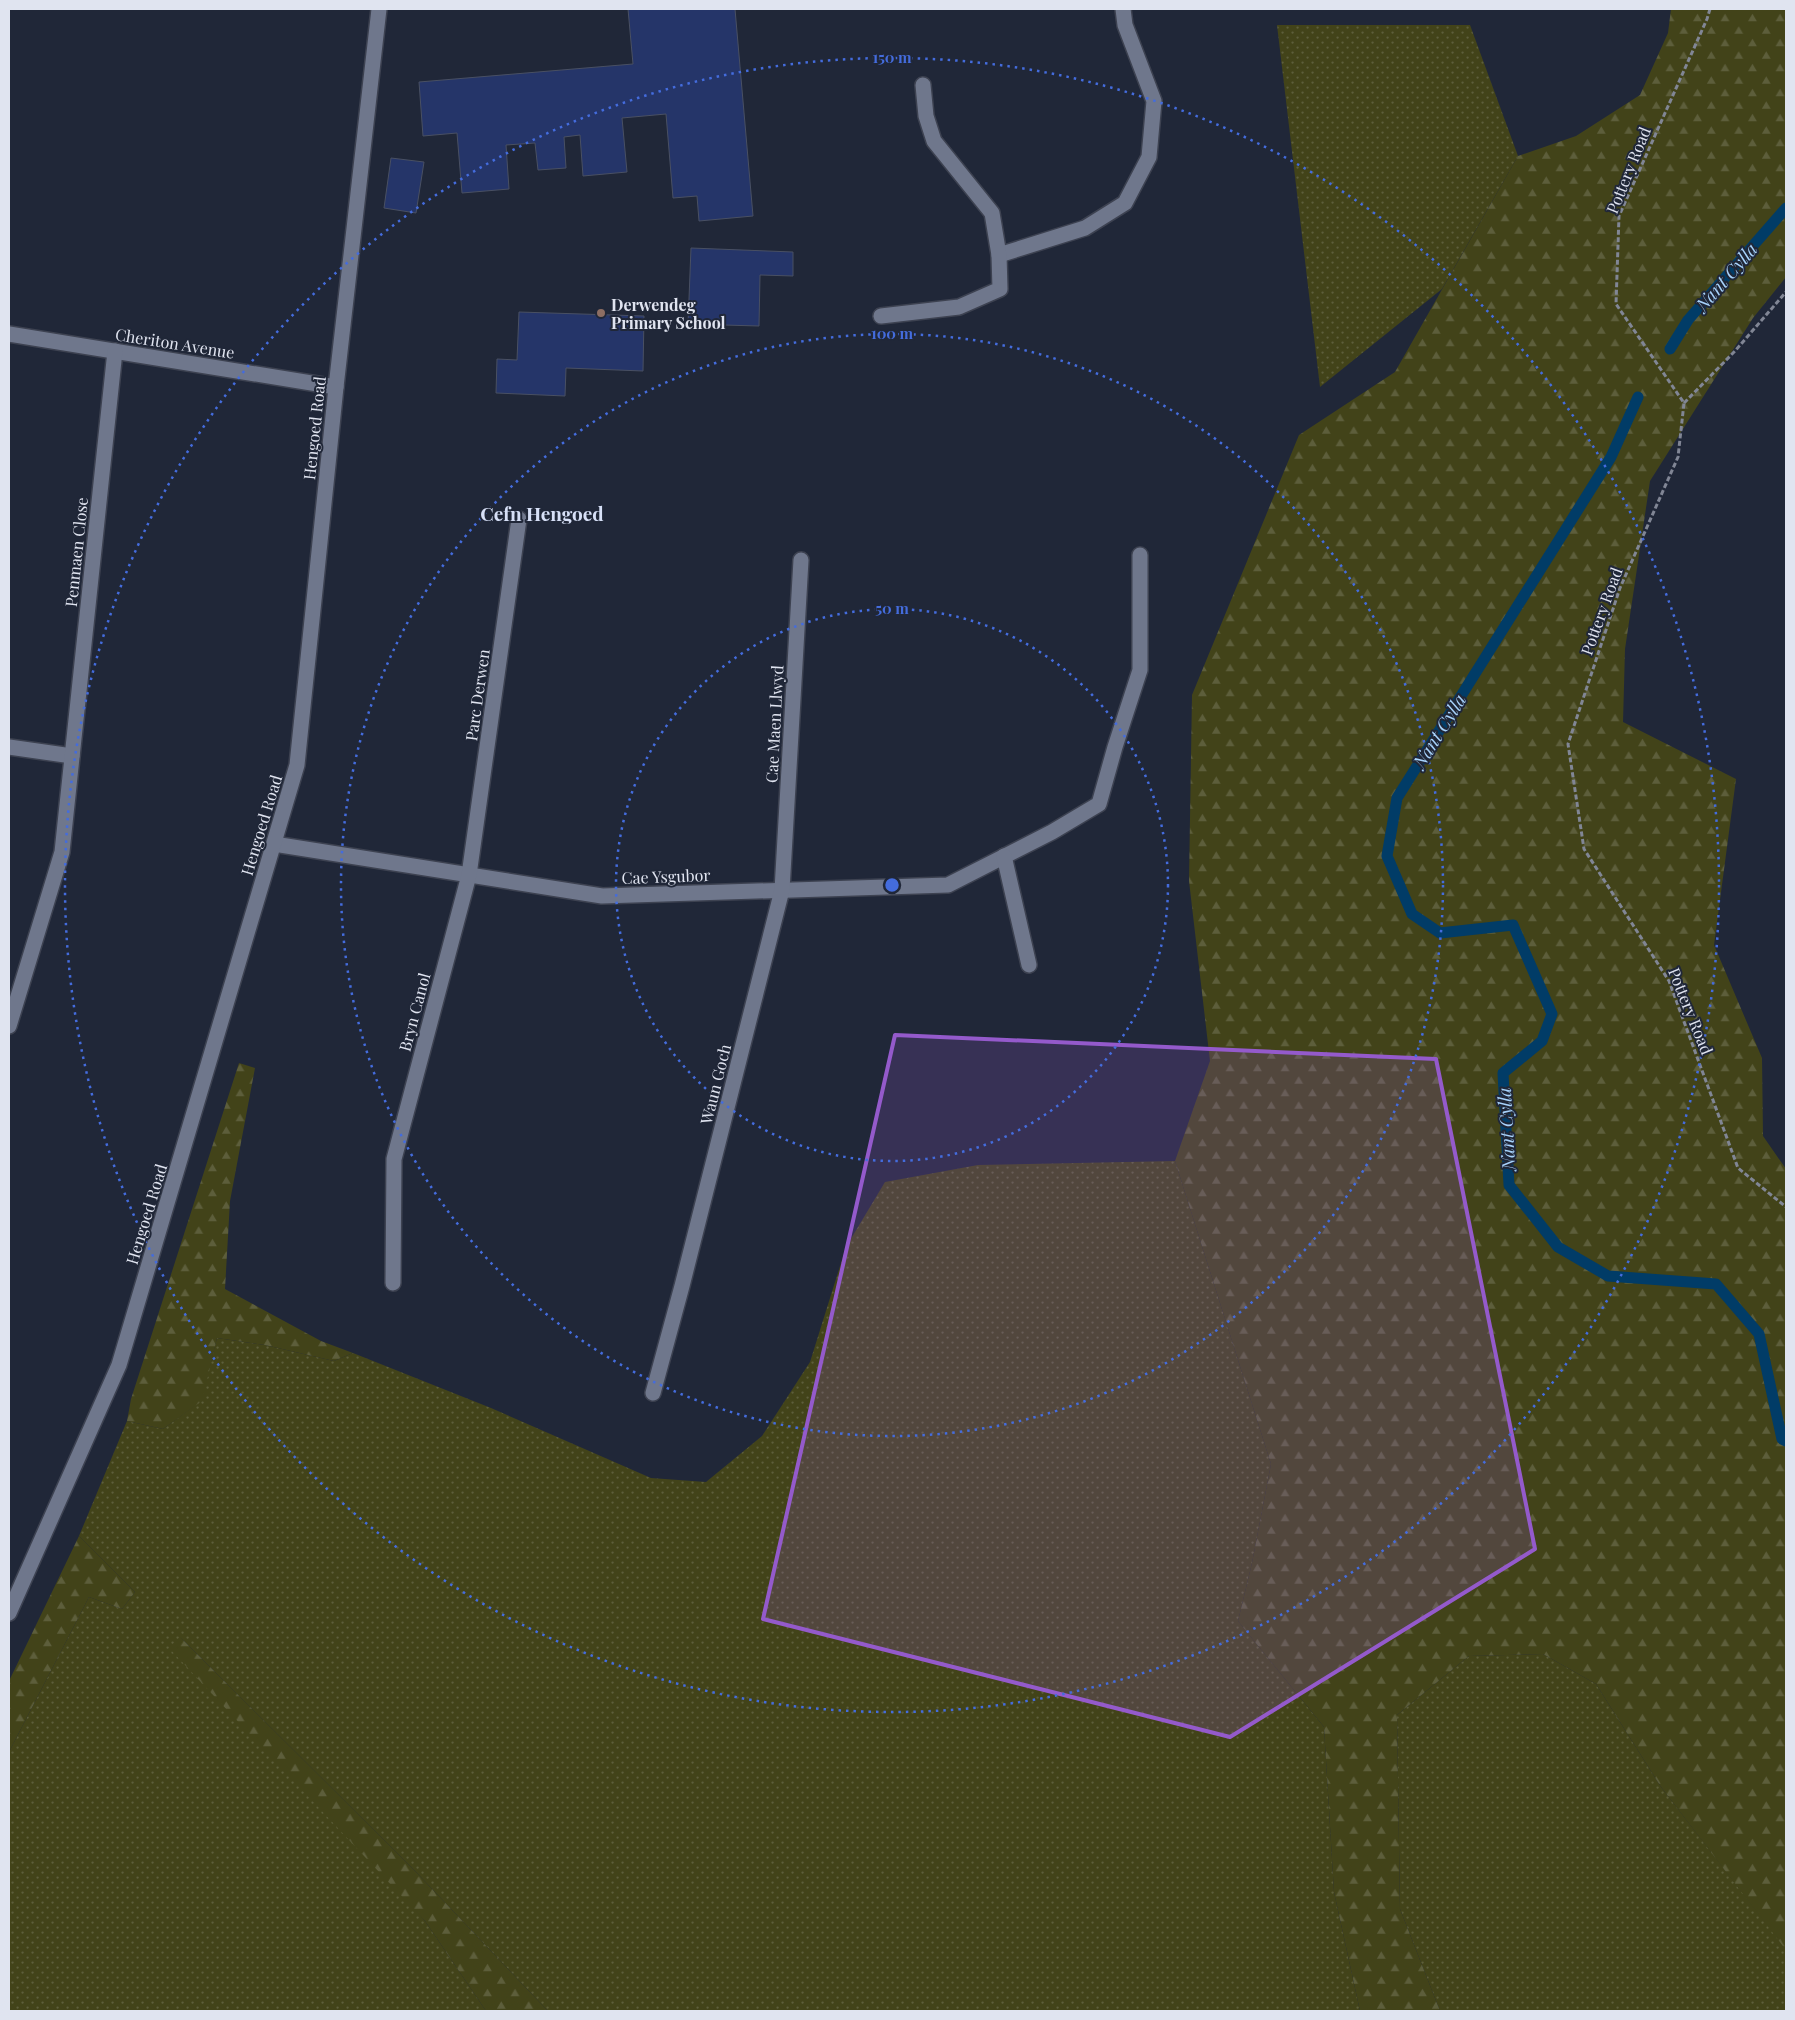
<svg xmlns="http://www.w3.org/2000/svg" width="1795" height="2020" font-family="'Playfair Display',serif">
<defs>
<pattern id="grass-dots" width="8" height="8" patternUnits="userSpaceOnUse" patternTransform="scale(1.25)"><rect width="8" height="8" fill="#424319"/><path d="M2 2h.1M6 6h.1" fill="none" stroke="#5d5e3b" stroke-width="1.8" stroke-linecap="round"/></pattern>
<pattern id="forest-firs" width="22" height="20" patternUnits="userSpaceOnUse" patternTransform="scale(1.25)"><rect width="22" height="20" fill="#424319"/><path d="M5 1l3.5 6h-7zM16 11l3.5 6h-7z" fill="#5d5e3b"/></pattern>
</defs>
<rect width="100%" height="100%" fill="#202738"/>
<g fill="url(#grass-dots)">
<path d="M1277,25H1470L1518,156L1442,289L1320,387Z"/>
<path d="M1175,1161L1271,1464L1252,1563L1238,1621L1324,1727L1334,1892L1360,2011H548L415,1871L180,1637L425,1921L486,2011H9V1752L89,1597L122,1609L135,1592L79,1536L127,1421L163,1429L201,1401L217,1338L265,1345L334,1361L353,1353L491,1408L651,1478L706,1482L762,1436L810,1362L846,1247L885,1182L978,1165Z"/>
<path d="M1543,1654L1596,1684L1661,1787L1786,1949V2011H1440L1400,1909L1397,1715L1469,1656Z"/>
</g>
<g fill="url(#forest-firs)">
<path d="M1671,9H1786V277L1753,318L1650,481L1625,649L1623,722L1736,779L1714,945L1762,1058L1763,1136L1786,1169V1950L1661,1787L1596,1684L1543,1654L1469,1656L1397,1715L1400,1909L1440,2011H1360L1334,1892L1324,1727L1238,1621L1252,1563L1271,1464L1175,1161L1210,1061L1189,881L1192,695L1299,435L1395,372L1518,156L1576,136L1640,95L1668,33Z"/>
<path d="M239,1063L255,1068L230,1201L225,1289L321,1341L353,1353L334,1361L265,1345L217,1338L202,1401L163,1429L127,1421L131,1399Z"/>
<path d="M79,1536L135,1592L122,1609L89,1597L9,1752V1681Z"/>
<path d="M180,1637L415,1871L548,2011H486L425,1921L169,1648Z"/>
</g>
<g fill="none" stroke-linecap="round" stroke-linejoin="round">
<g stroke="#013c67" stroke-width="11">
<path d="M1670,349L1688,320L1786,208"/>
<path d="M1638,397L1611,457L1397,798L1387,856L1412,914L1440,933L1513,925L1552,1014L1542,1041L1503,1073L1509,1185L1558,1247L1608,1276L1716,1284L1759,1334L1782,1439L1786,1441"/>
</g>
</g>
<g fill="#253569" stroke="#495063">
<path d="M628,9H735L753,216L699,221L697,196L673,198L666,114L622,118L627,172L583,176L580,135L564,137L566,168L538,170L535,143L506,145L509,189L462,193L457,133L423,136L419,82L633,64Z"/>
<path d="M391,158L424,162L416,213L384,208Z"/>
<path d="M691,248L793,252V276L760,275L759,326L688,324Z"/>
<path d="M519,312L644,316L643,371L566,368L565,396L496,393L497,359L517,360Z"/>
</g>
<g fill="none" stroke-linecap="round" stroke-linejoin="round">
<g stroke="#3d4251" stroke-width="18">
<g id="minor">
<path d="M999,255L1085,228L1125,203L1149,157L1154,101L1125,25L1123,9"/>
<path d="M881,316L959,307L1000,289L999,255L992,213L934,141L926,116L923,85"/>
<path d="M9,334L336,387"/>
<path d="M9,747L72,756"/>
<path d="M274,844L602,896L948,885L1052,832L1099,804L1115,747L1140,670V555"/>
<path d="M1004,856L1029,965"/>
<path d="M9,1026L62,852L115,351"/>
<path d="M393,1283L394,1159L469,875L519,519"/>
<path d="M653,1393L682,1286L782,890L801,560"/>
<path d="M9,1613L119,1365L297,765L336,387L379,9"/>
</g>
</g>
<g stroke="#818695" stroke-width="3" stroke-dasharray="5 2.5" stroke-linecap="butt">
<path d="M1710,9L1707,19L1619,216L1616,304L1684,403L1678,457L1620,588L1568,744L1584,849L1669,981L1738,1168L1786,1207"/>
<path d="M1684,403L1735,351L1786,292"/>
</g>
<use href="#minor" stroke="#6f778c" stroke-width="15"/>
</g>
<path fill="#945acb" fill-opacity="0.2" stroke="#945acb" stroke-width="4" stroke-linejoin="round" d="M895,1035L1436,1059L1535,1549L1230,1737L763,1619Z"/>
<g fill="none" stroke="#446cdd" stroke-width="2.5" stroke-dasharray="2.5 5">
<circle cx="892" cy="885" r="276"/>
<circle cx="892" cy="885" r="551"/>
<circle cx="892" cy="885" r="827"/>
</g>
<circle fill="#8d6e63" stroke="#202738" stroke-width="2" cx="601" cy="313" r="5"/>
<g text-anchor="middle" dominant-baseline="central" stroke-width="4" stroke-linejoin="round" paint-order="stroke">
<g font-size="16" fill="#e0e4f0" stroke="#202738">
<text transform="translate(1628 170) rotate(-68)">Pottery Road</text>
<text transform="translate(175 343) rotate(9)">Cheriton Avenue</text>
<text transform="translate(314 428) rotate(-84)">Hengoed Road</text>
<text transform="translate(76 552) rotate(-84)">Penmaen Close</text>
<text transform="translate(1601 611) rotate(-70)">Pottery Road</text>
<text transform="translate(477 695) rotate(-82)">Parc Derwen</text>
<text transform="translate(774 724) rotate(-87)">Cae Maen Llwyd</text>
<text transform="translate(261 825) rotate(-73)">Hengoed Road</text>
<text transform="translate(666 876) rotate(-2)">Cae Ysgubor</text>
<text transform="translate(1691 1011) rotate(68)">Pottery Road</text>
<text transform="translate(414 1012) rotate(-75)">Bryn Canol</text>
<text transform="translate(715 1084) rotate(-76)">Waun Goch</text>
<text transform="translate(146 1214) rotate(-73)">Hengoed Road</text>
</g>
<g font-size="16" font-weight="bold" fill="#e0e4f0" stroke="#202738" text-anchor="start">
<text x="611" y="304">Derwendeg<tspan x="611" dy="18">Primary School</tspan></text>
</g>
<g font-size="18" font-style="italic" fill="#a7d2fb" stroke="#202738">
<text transform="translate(1726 277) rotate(-49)">Nant Cylla</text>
<text transform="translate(1439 731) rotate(-58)">Nant Cylla</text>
<text transform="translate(1506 1129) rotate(-93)">Nant Cylla</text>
</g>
<g font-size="19" font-weight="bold" fill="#d7e0f7" stroke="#202738">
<text x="542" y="513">Cefn Hengoed</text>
</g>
</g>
<circle cx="892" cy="885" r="8" fill="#446cdd" stroke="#202738" stroke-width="2.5"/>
<g font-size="15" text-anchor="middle" font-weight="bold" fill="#446cdd" stroke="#202738" stroke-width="4" stroke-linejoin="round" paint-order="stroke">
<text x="892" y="63">150 m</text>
<text x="892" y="339">100 m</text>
<text x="892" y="614">50 m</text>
</g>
<rect width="1795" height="2020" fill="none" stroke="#e0e4f0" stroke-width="20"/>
</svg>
